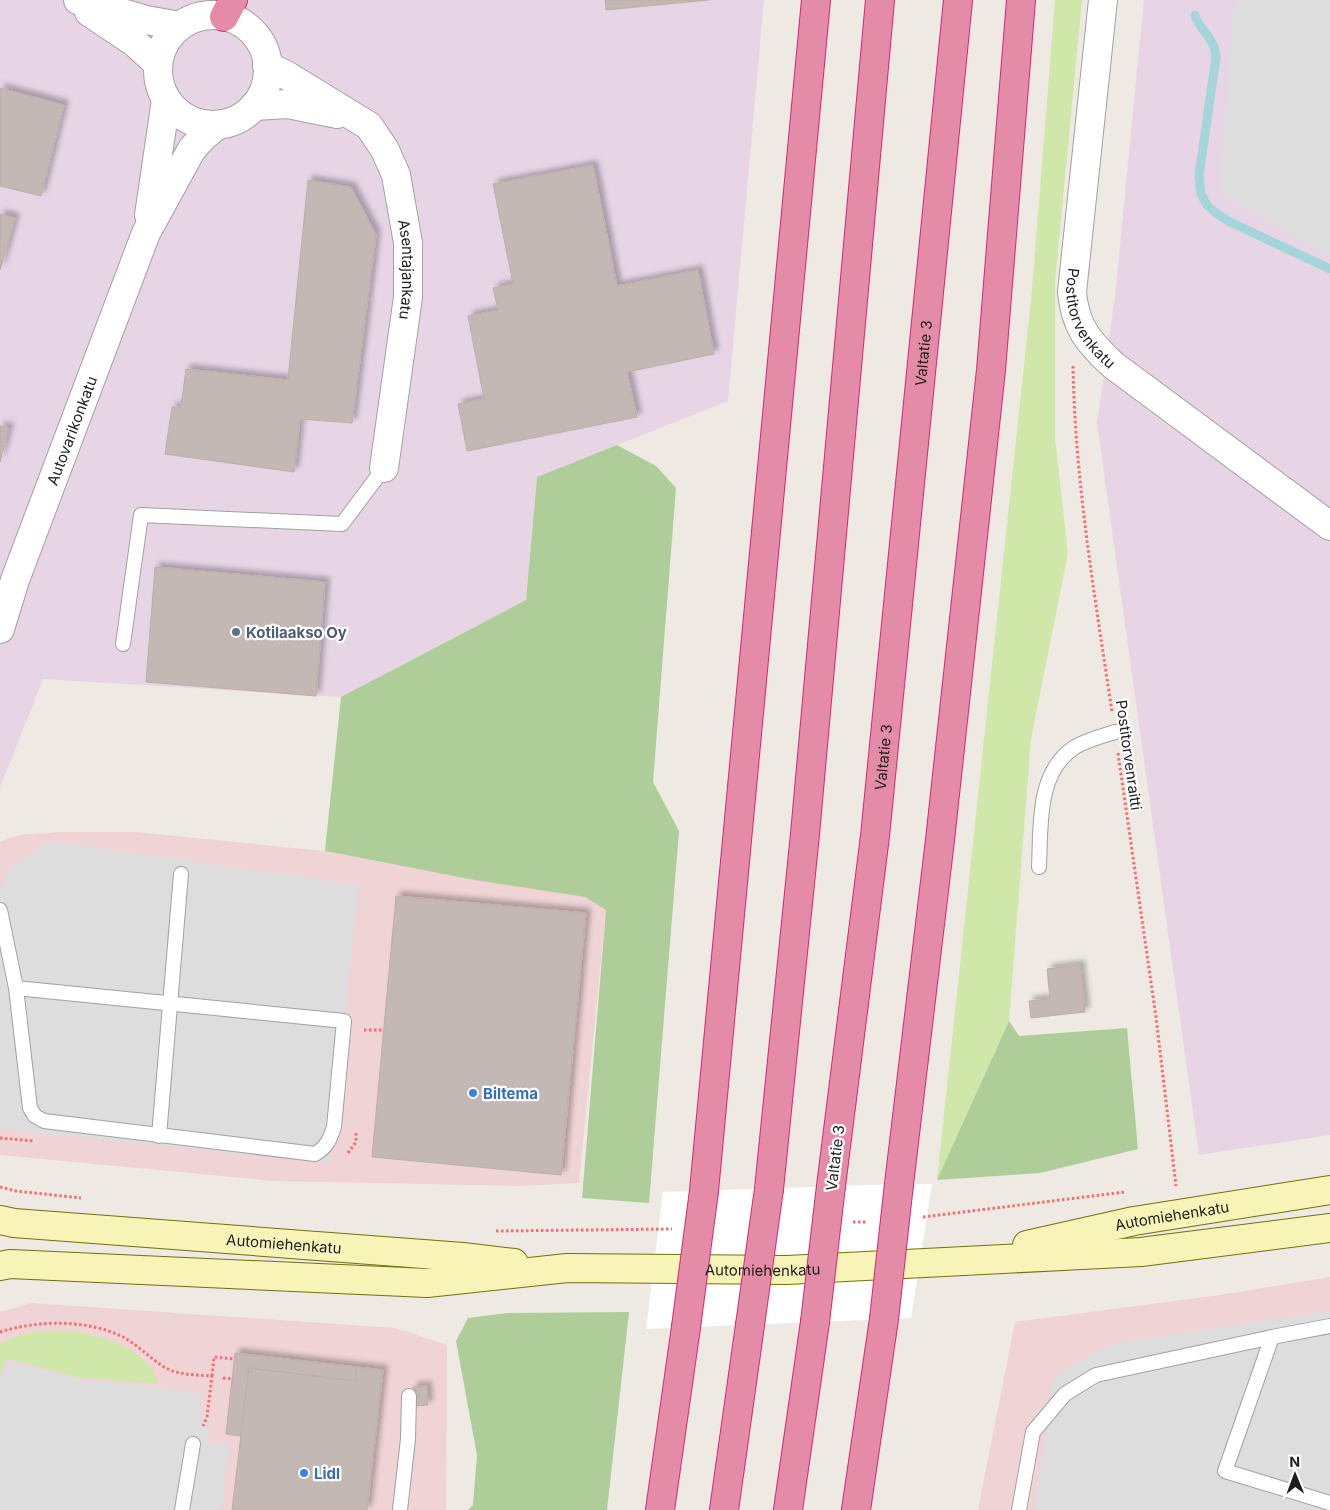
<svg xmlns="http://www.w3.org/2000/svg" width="1330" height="1510" font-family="Inter,sans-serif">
<defs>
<filter id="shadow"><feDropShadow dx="4.5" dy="-4.5" stdDeviation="2.5" flood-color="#0004"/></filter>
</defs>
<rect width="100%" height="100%" fill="#eee9e3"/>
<g fill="#efd3d5">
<path d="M61,832H135L325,851L391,864L585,897L606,910L579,1183L518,1186L274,1181L0,1155V842L18,835Z"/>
<path d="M1330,1277V1510H978L1015,1322L1220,1295Z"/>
<path d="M32,1303L395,1328L447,1345L446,1510H0V1312Z"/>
</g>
<g fill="#e7d5e6">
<path d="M0,0H764L728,401L537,477L526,600L341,697L43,679L0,788Z"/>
<path d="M1144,0H1330V1135L1199,1155L1097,423L1115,296Z"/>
</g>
<g fill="#cfe8aa">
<path d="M1055,0H1082L1055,282V438L1068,553L1031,739L1009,1021L937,1180L1032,290Z"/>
<path d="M34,1332C48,1332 63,1331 77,1332C105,1336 153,1353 158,1384L76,1377L6,1358L0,1377V1343L14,1337Z"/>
</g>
<g fill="#aecd99">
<path d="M617,445L656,466L676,488L653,782L679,831L649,1203L582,1198L606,910L585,897L475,880L325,851L341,697L526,600L537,477Z"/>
<path d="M1009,1021L1019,1036L1127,1028L1138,1149L1040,1173L937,1180Z"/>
<path d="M629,1312L607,1510H468L473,1505L477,1455L456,1341L468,1318L507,1313Z"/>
</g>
<g fill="#ddd">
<path d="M1239,0H1330V256L1228,198L1219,186L1234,11Z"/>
<path d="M49,841L359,885L329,1163L0,1129V892L11,868Z"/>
<path d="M1330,1311V1510H1034L1053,1380L1076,1362L1100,1350L1125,1342Z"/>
<path d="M7,1361L83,1380L201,1393L200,1414L210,1415L208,1442L229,1444L222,1510H0V1381H1Z"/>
</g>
<path fill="#fff" d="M899,1184H932L911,1318L646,1329L663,1192Z"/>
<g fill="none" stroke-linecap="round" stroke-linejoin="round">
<path stroke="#a4d5db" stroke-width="9" d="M1195,15C1199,31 1214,35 1216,57L1199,175L1201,194L1207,205L1216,213L1228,221L1330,269"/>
</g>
<g fill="#c3b8b3" stroke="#c0aea6" filter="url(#shadow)">
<path d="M605,0H709L606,10Z"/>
<path d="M0,88L64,105L41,196L0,186Z"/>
<path d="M593,165L617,286L698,270L714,354L627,372L637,417L467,451L458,404L484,399L468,316L498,310L493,288L513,284L493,184Z"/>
<path d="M308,180L351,187L376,235L352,423L300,419L294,472L165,454L172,407H181L186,369L288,380Z"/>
<path d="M0,214L15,218L0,270Z"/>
<path d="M0,426L9,428L0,462Z"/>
<path d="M155,567L325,582L316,696L146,682Z"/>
<path d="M396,896L586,913L561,1175L372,1157Z"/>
<path d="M1080,965L1085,1012L1031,1018L1029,1001L1050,999L1047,969Z"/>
<path d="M235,1353L357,1367L355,1381L249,1368L241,1436L226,1434Z"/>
<path d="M357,1367L383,1370L367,1510H232L249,1368L355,1381Z"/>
<path d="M427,1386L428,1405L415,1406L413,1387Z"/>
</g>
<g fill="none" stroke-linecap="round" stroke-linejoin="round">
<g stroke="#a1a1a1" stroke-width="16">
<g id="service">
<path d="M123,644L141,515L342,524L384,468"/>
<path d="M1039,867C1041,827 1036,772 1075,747C1087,740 1102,736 1115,732"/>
<path d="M0,910L16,988L30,1108L35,1116L44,1121L315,1154C327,1147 330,1139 334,1127L344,1021L16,988"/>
<path d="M159,1136L181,874"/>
<path d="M1272,1337L1225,1471L1330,1503"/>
<path d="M182,1510L193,1444"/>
<path d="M400,1510L408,1439L409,1396"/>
<path d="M1019,1510L1033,1432L1065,1394L1096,1375L1272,1337L1330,1326"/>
</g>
</g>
<g stroke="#a1a1a1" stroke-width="30">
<g id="minor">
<path d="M78,0L146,20L180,26"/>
<path id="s1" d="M1103,0L1072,292C1075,326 1088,342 1113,365L1330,526"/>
<path d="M89,12L134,42L158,64"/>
<circle cx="213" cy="70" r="55"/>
<path id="s2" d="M267,66L286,75L369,126L385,150L396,175L408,243V297L384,468"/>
<path d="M254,106L288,104L337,114"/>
<path d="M149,215L166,100"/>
<path id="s3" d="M0,629L15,580L146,233L192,149L203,137L217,125"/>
</g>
</g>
<g stroke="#727107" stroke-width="30">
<g id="secondary">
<path id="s4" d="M0,1220L14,1223L463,1257L514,1263"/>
<path id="s5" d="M1027,1245L1134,1221L1330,1190"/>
<path id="s6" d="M0,1266L10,1264L427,1283L567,1268L787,1270L1141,1252L1330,1228"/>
</g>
</g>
<g stroke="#d52776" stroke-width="30">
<g id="motorway">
<path d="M224,17L233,0"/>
<path d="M899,1184L940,840L991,370L1021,0"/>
<path id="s7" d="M831,1186L875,836L958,0"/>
<path d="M769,1189L805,834L880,0"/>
<path d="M704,1191L816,0"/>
<path d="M660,1510L686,1327"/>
<path d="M724,1510L750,1325"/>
<path d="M788,1510L815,1322"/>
<path d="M856,1510L884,1319"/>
</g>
</g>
<g stroke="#f76c6d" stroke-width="3" stroke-dasharray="2.5 2.5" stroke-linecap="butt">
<path d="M1073,366C1075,482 1095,597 1112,712"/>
<path d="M1118,753L1156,1017L1176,1186"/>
<path d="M364,1030H384"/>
<path d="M0,1138L34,1141"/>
<path d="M348,1153L356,1142V1132"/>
<path d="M0,1187L16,1191L81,1198"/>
<path d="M923,1217L1125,1192"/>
<path d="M853,1222H867"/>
<path d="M496,1231L672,1229"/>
<path d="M0,1332C38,1320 87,1319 123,1337C140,1346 153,1362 170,1370C183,1375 198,1375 212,1376L207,1417L203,1426"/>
<path d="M212,1376L214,1357L234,1359"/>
<path d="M223,1378L232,1379"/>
</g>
<use href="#service" stroke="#fff" stroke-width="14"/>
<use href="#minor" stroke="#fff" stroke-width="28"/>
<use href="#secondary" stroke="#f8f4b8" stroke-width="28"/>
<use href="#motorway" stroke="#e48ca7" stroke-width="28"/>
<g stroke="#d52776" stroke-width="30" stroke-linecap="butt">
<g id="motorway-bridge">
<path d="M884,1319L899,1184"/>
<path d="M815,1322L831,1186"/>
<path d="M750,1325L769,1189"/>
<path d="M686,1327L704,1191"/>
</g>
</g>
<use href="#motorway-bridge" stroke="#e48ca7" stroke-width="28"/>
</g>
<circle fill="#5c6f8a" stroke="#fff" stroke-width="2" cx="236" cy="632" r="5"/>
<g fill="#3f7fe0" stroke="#fff" stroke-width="2">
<circle cx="473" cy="1093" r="5"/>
<circle cx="304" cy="1473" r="5"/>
</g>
<g text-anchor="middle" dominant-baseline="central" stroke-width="4.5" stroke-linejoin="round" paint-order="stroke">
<g font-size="15" fill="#1d1d1d" stroke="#fff">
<text stroke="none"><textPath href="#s2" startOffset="270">Asentajankatu</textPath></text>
<text stroke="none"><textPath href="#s1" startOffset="325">Postitorvenkatu</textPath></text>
<text stroke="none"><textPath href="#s7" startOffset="838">Valtatie 3</textPath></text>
<text stroke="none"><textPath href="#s3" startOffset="211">Autovarikonkatu</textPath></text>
<text transform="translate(1129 755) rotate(82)">Postitorvenraitti</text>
<text stroke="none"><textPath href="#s7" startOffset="432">Valtatie 3</textPath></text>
<text transform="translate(835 1158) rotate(-83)">Valtatie 3</text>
<text stroke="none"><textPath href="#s5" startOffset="148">Automiehenkatu</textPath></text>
<text stroke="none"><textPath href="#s4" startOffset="285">Automiehenkatu</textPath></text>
<text stroke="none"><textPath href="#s6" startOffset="764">Automiehenkatu</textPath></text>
</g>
<g font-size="15" font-weight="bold" fill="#4e5e75" stroke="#fff" text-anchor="start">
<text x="246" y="632">Kotilaakso Oy</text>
</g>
<g font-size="15" font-weight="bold" fill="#366cbe" stroke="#fff" text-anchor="start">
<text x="483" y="1093">Biltema</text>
<text x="314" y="1473">Lidl</text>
</g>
</g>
<g transform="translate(1295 1475) rotate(359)" stroke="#ffffff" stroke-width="4" paint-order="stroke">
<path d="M0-4L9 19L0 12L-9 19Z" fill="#1d1d1d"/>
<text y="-8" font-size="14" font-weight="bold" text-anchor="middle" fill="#1d1d1d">N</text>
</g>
</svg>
